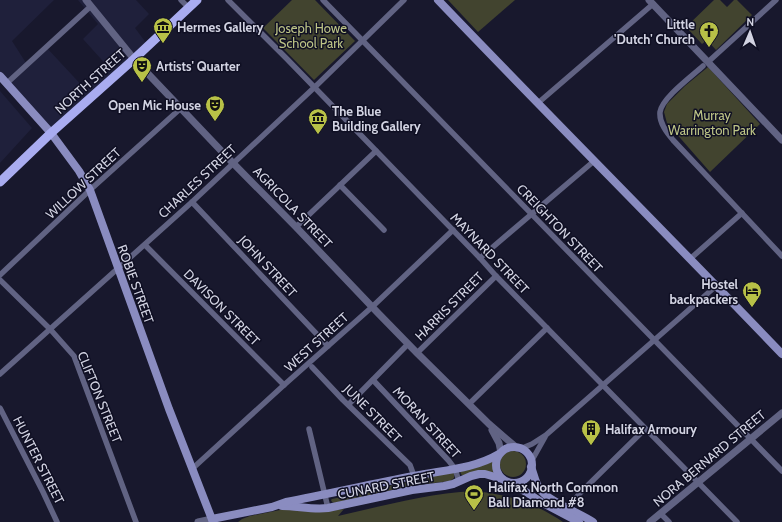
<svg xmlns="http://www.w3.org/2000/svg" width="782" height="522" font-family="Cabin,sans-serif">
<rect width="100%" height="100%" fill="#18182d"/>
<g fill="#1f203b">
<path d="M0,0H54L12,41L28,66L46,47L86,90L110,69L83,39L98,24L78,0H136L149,14L135,28L144,40L147,46L50,136L0,77Z"/>
<path d="M0,91L32,128L0,163Z"/>
</g>
<g fill="#42442f">
<path d="M292,0H315L355,41L314,80L263,28Z"/>
<path d="M448,0H515L478,32Z"/>
<path d="M714,0H720L727,7L734,0H737L752,15L716,50L707,40L702,44L686,27Z"/>
<path d="M708,67L760,124L710,172L667,123L664,112L667,104L685,86Z"/>
<circle cx="513" cy="464" r="13"/>
<path d="M493,461V467L494,473L464,475H462L461,474L460,471Z"/>
<path d="M451,472H453L454,474V478L450,481L409,486L334,503L332,502L331,500L332,499Z"/>
<path d="M474,491C507,494 535,503 563,522H238L242,519L250,516L285,509L329,511L344,509L338,516C383,506 428,493 474,491Z"/>
</g>
<g fill="none" stroke-linecap="round" stroke-linejoin="round">
<g stroke="#616383" stroke-width="5.5">
<path d="M181,0L189,8"/>
<path d="M228,0L287,59L480,258L496,276L737,522"/>
<path d="M323,0L782,471"/>
<path d="M708,62L776,0"/>
<path d="M703,66C692,76 662,98 660,112C659,123 667,133 673,140L782,256"/>
<path d="M7,83L91,6"/>
<path d="M538,103L653,4"/>
<path d="M340,185L384,230"/>
<path d="M192,202L328,346"/>
<path d="M296,227L376,151"/>
<path d="M145,245L284,385"/>
<path d="M480,258L594,161"/>
<path d="M690,259L742,213"/>
<path d="M0,275L90,190L181,108"/>
<path d="M0,280L50,329L74,356L136,522"/>
<path d="M417,353L496,276"/>
<path d="M312,367L343,400L410,465L414,476"/>
<path d="M0,374L192,202L318,84L404,0"/>
<path d="M373,380L449,461L455,469L459,481"/>
<path d="M349,404L408,344"/>
<path d="M469,404L547,328"/>
<path d="M0,408L43,492L57,522"/>
<path d="M309,429L328,508"/>
<path d="M520,449L532,444L546,435L716,286"/>
<path d="M531,462L545,437"/>
<path d="M192,469L284,385L372,307L453,230"/>
<path d="M569,508L571,504L580,493L645,429"/>
<path d="M661,514L669,522"/>
</g>
<g stroke="#616383" stroke-width="7">
<path d="M86,0L134,59L229,159L296,227L377,312L417,353L489,424L517,448"/>
<path d="M649,0L782,140"/>
<path d="M492,430L499,443L501,453"/>
<path d="M198,522L212,519"/>
<path d="M650,522L782,413"/>
</g>
<g stroke="#8a8cc0" stroke-width="8">
<path d="M438,0C552,119 668,235 782,354"/>
<path d="M0,76L51,133L79,171L90,190L169,409L213,522"/>
<circle cx="514" cy="465" r="18"/>
<path d="M531,467C534,474 535,482 539,488C547,501 580,513 593,522"/>
<path d="M510,483L526,492L543,503L579,522"/>
<path d="M282,506C297,506 313,510 328,508L412,490L444,486L453,484L471,476L479,474H485L502,479"/>
<path d="M212,519L272,507L286,502C329,494 371,484 414,476C443,470 474,469 499,454"/>
</g>
<path stroke="#a9acf0" stroke-width="9" d="M0,182L51,133L134,59L197,0"/>
</g>
<defs>
<g id="museum-pin" transform="scale(1)"><path d="M0 17L-7.5 6A9.5 9.5 0 1 1 7.5 6Z" fill="#b8c147" stroke="#0f0f23"/><path d="M0-6L6-3V-2H-6V-3ZM-5-1h2V3h-2ZM-1-1h2V3h-2ZM3-1h2V3H3ZM-6 4H6V6H-6Z" fill="#111"/></g>
<g id="church-pin" transform="scale(1)"><path d="M0 17L-7.5 6A9.5 9.5 0 1 1 7.5 6Z" fill="#b8c147" stroke="#0f0f23"/><path d="M-1.2-6h2.4v3.5h3.3v2.4h-3.3V6h-2.4V-.1h-3.3v-2.4h3.3Z" fill="#111"/></g>
<g id="theatre-pin" transform="scale(1)"><path d="M0 17L-7.5 6A9.5 9.5 0 1 1 7.5 6Z" fill="#b8c147" stroke="#0f0f23"/><path d="M-5-5.5Q0-4 5-5.5V0Q5 5 0 6Q-5 5-5 0ZM-3.3-2.5H-1v1.5H-3.3ZM1-2.5H3.3v1.5H1ZM-2.8 1Q0 5.5 2.8 1Z" fill="#111"/></g>
<g id="hotel-pin" transform="scale(1)"><path d="M0 17L-7.5 6A9.5 9.5 0 1 1 7.5 6Z" fill="#b8c147" stroke="#0f0f23"/><path d="M-6-4.5h1.5V1H6V5H4.5V3h-9V5H-6ZM-4 0a1.8 1.8 0 1 1 3.6 0ZM.5 0V-2.5h3Q6-2.5 6 0Z" fill="#111"/></g>
<g id="building-pin" transform="scale(1)"><path d="M0 17L-7.5 6A9.5 9.5 0 1 1 7.5 6Z" fill="#b8c147" stroke="#0f0f23"/><path d="M-4-6H4V6H1V3H-1V6H-4ZM-2.5-4.3h1.7v1.8h-1.7ZM.8-4.3h1.7v1.8H.8ZM-2.5-1h1.7V.8h-1.7ZM.8-1h1.7V.8H.8Z" fill="#111"/></g>
<g id="stadium-pin" transform="scale(1)"><path d="M0 17L-7.5 6A9.5 9.5 0 1 1 7.5 6Z" fill="#b8c147" stroke="#0f0f23"/><path d="M0-5a6.5 5 0 1 0 0 10a6.5 5 0 1 0 0-10ZM-3.5-1.8h7v3.6h-7Z" fill="#111"/></g>
</defs>
<g fill-rule="evenodd">
<use href="#museum-pin" x="163" y="27"/>
<use href="#church-pin" x="709" y="31"/>
<use href="#theatre-pin" x="142" y="66"/>
<use href="#theatre-pin" x="215" y="105"/>
<use href="#museum-pin" x="318" y="118"/>
<use href="#hotel-pin" x="752" y="291"/>
<use href="#building-pin" x="591" y="429"/>
<use href="#stadium-pin" x="474" y="494"/>
</g>
<g text-anchor="middle" dominant-baseline="central" stroke-width="3" stroke-linejoin="round" paint-order="stroke">
<g font-size="13" font-weight="bold" fill="#d2d3e2" stroke="#0f0f23" text-anchor="start">
<text x="695" y="24" text-anchor="end">Little<tspan x="695" dy="15">'Dutch' Church</tspan></text>
<text x="177" y="27">Hermes Gallery</text>
<text x="156" y="66">Artists' Quarter</text>
<text x="201" y="105" text-anchor="end">Open Mic House</text>
<text x="332" y="111">The Blue<tspan x="332" dy="15">Building Gallery</tspan></text>
<text x="738" y="284" text-anchor="end">Hostel<tspan x="738" dy="15">backpackers</tspan></text>
<text x="605" y="429">Halifax Armoury</text>
<text x="488" y="487">Halifax North Common<tspan x="488" dy="15">Ball Diamond #8</tspan></text>
</g>
<g font-size="13" fill="#bdc486" stroke="#0f0f23">
<text x="311" y="28">Joseph Howe<tspan x="311" dy="15">School Park</tspan></text>
<text x="712" y="115">Murray<tspan x="712" dy="15">Warrington Park</tspan></text>
</g>
<g font-size="13" fill="#d2d3e2" stroke="#0f0f23">
<text transform="translate(90 81) rotate(-42)">NORTH STREET</text>
<text transform="translate(197 181) rotate(-43)">CHARLES STREET</text>
<text transform="translate(83 183) rotate(-43)">WILLOW STREET</text>
<text transform="translate(293 207) rotate(46)">AGRICOLA STREET</text>
<text transform="translate(560 228) rotate(46)">CREIGHTON STREET</text>
<text transform="translate(490 253) rotate(46)">MAYNARD STREET</text>
<text transform="translate(268 266) rotate(47)">JOHN STREET</text>
<text transform="translate(136 284) rotate(70)">ROBIE STREET</text>
<text transform="translate(449 306) rotate(-45)">HARRIS STREET</text>
<text transform="translate(222 307) rotate(45)">DAVISON STREET</text>
<text transform="translate(316 342) rotate(-42)">WEST STREET</text>
<text transform="translate(100 397) rotate(68)">CLIFTON STREET</text>
<text transform="translate(373 413) rotate(45)">JUNE STREET</text>
<text transform="translate(427 422) rotate(47)">MORAN STREET</text>
<text transform="translate(709 458) rotate(-40)">NORA BERNARD STREET</text>
<text transform="translate(39 460) rotate(63)">HUNTER STREET</text>
<text transform="translate(386 485) rotate(-11)">CUNARD STREET</text>
</g>
</g>
<g transform="translate(750 32) rotate(2)" stroke="#0f0f23" stroke-width="3" paint-order="stroke">
<path d="M0-3L7 15L0 10L-7 15Z" fill="#d2d3e2"/>
<text y="-6" font-size="11" font-weight="bold" text-anchor="middle" fill="#d2d3e2">N</text>
</g>
</svg>
